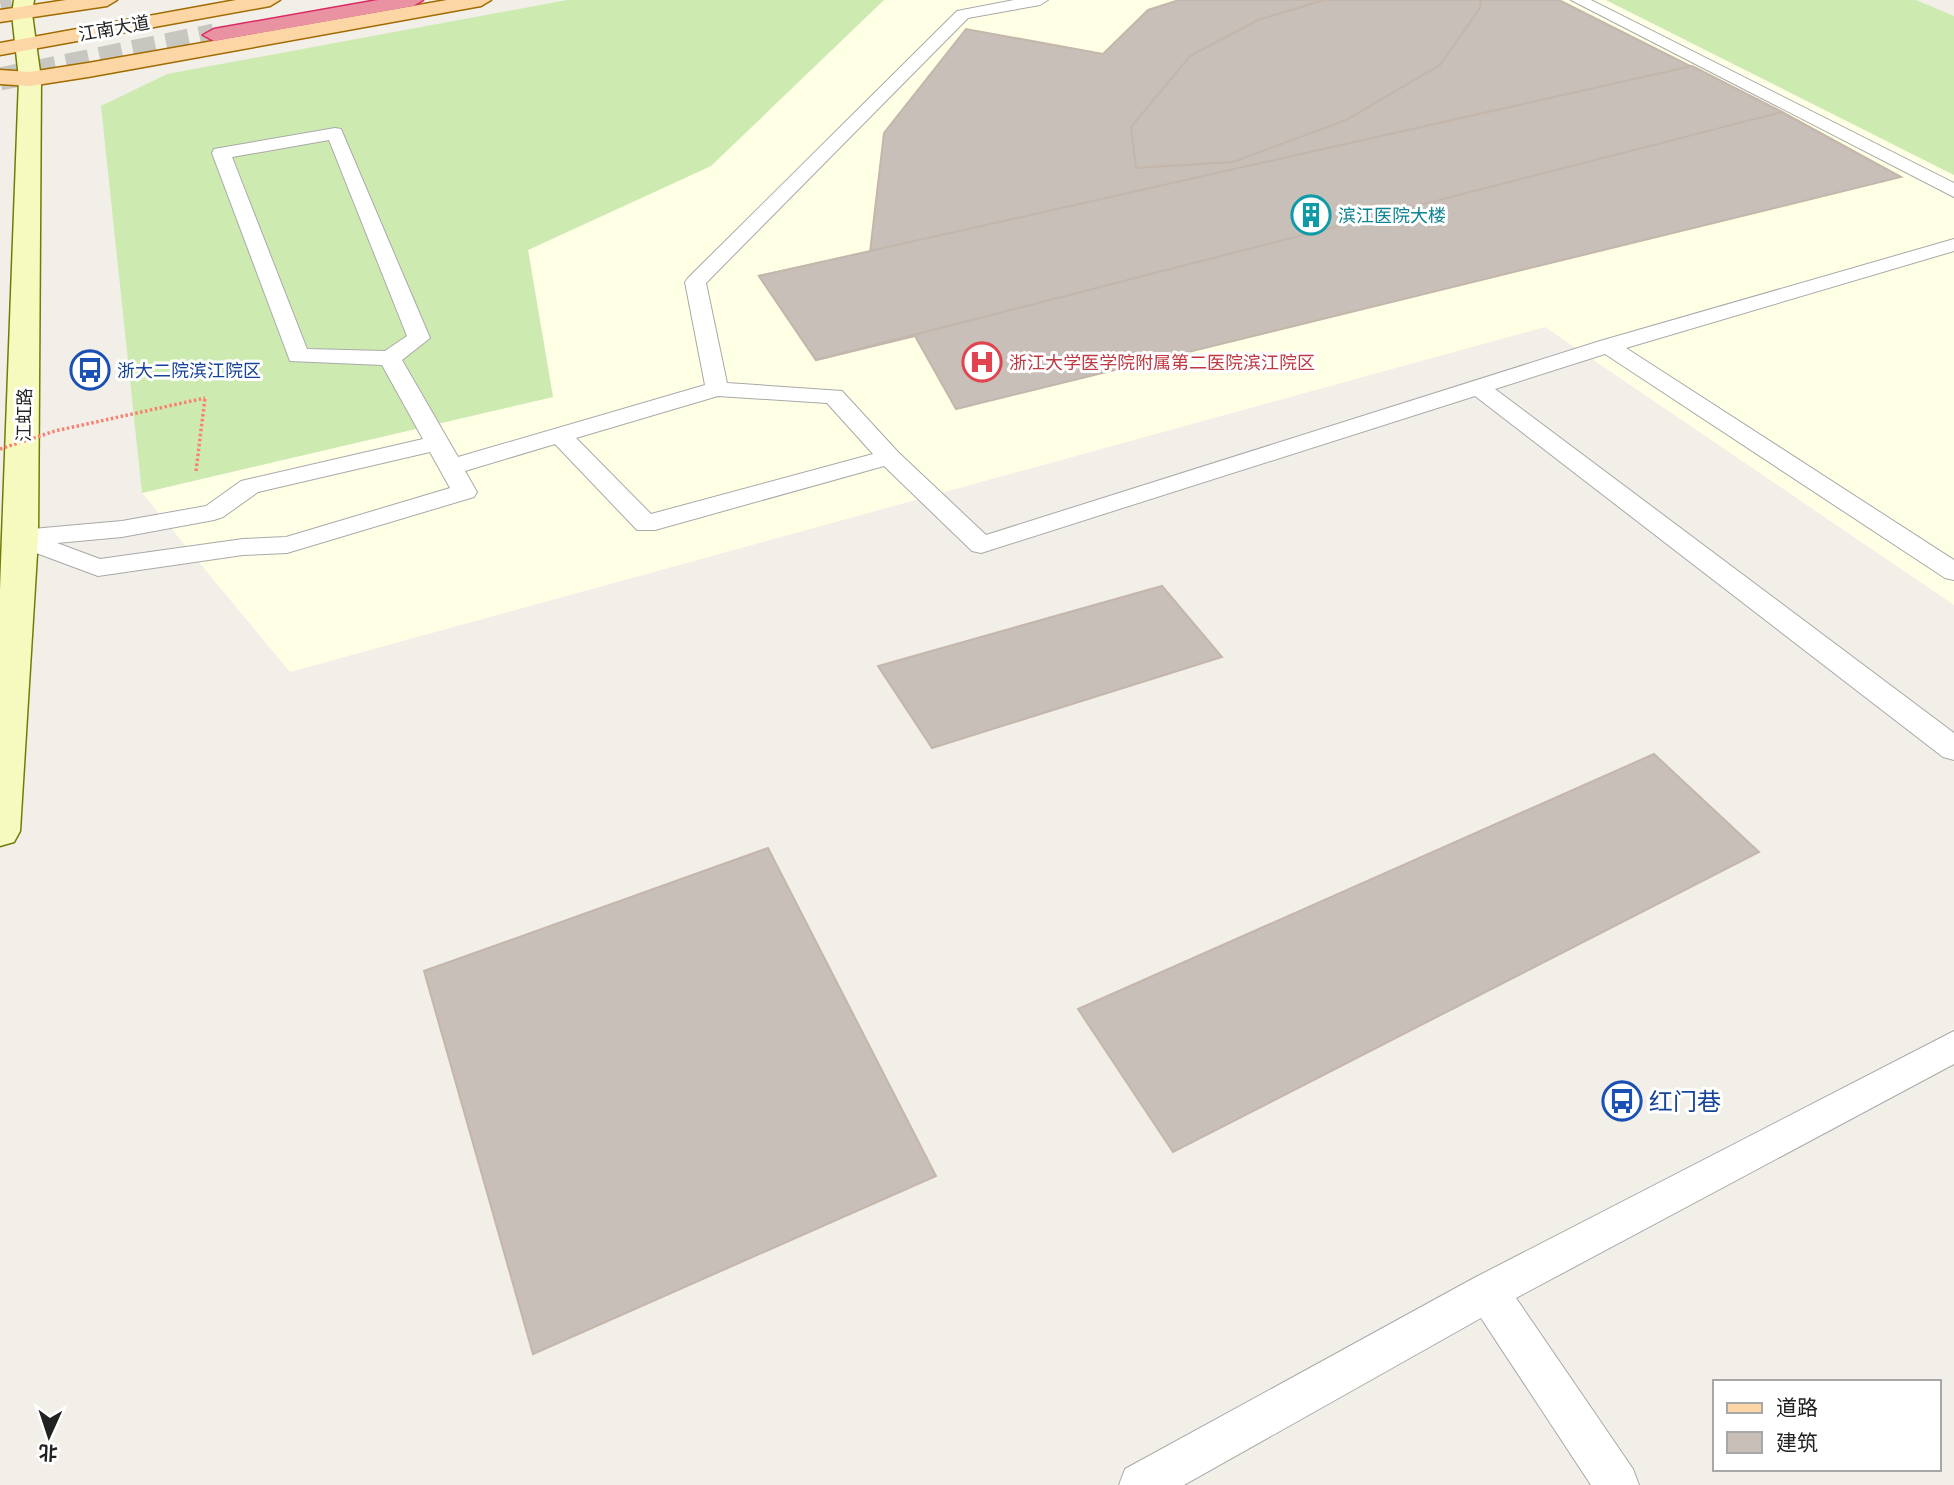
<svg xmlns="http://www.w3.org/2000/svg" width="1954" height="1485" font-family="'Titillium Web','Noto Sans SC',sans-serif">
<rect width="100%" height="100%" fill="#f2efe9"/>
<path fill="#ffffe5" d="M884,0H1606L1954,175V605L1545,327L290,672L142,493L553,397L528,250L711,166Z"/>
<g fill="#cdebb0">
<path d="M567,0H884L711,166L528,250L553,397L142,493L101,106L167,74Z"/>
<path d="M1606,0H1916L1954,16V175Z"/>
</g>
<g fill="#c7bfb8" stroke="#c4b6ab" stroke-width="2">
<path d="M1179,0H1559L1782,112L1901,177L956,409L915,336L816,360L759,276L870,252L884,133L966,29L1103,54L1148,10Z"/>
<path d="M1324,0H1481L1480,8L1440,65L1346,120L1233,162L1136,168L1131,127L1190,56L1258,20Z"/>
<path d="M1692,66L1782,112L816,360L759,276Z"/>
<path d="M1162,586L1222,657L932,748L878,666Z"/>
<path d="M1654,754L1759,852L1173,1152L1078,1009Z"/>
<path d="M768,848L936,1176L533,1354L424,971Z"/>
</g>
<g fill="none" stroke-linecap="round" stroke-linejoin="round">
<g stroke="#c8c6c1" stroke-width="23" stroke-dasharray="23 11" stroke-linecap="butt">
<path d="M0,2L11,0"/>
<path d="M0,79L214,35"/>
</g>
<g stroke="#a9a9a9" stroke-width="2">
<g id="lane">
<path d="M1014,0H1048L1040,5L968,18L706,283L727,383L842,391L898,452L986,535L1600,341L1954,239V251L1626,348L1954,560V580L1945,578L1605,354L1495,389L1954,733V760L1943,757L1475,396L981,553L972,551L884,466L655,530H637L555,444L465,471L477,492L474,497L287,553L243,555L98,576L12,544L8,538L12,532L21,530L122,521L206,506L241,481L423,439L382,365L290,361L212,153L214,149L335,128L341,129L430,338L402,360L458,457L705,385L685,282L688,278L957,11ZM329,140L407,336L385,351L307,349L232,157ZM718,396L827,403L873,454L651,514L576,438ZM430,452L450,488L286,537L243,539L100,559L57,543L122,537L214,520L223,517L258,492Z"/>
<path d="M1571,0H1591L1954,183V197Z"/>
<path d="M1954,1031V1064L1516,1298L1633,1469L1639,1485H1591L1481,1318L1184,1485H1119L1125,1469L1474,1278Z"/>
</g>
</g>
<g stroke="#707d05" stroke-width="3">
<path id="secondary" d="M14,0H34L32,14L41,79L38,538L20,831L14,842L0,846V589L19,79L12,14Z"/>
</g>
<g stroke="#a06b00" stroke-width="3">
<g id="primary">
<path d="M66,0H117L107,6L0,22V10Z"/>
<path d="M236,0H280L270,6L0,55V43Z"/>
<path d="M447,0H491L481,6L88,77L30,86L0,84V70L30,72L88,63Z"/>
</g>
</g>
<g stroke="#dc2a67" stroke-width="3">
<path id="highway" d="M378,0H423L413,6L214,41L203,35L214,29Z"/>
</g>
<path stroke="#fa8072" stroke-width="3.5" stroke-dasharray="2.5 2.5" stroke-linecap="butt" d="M196,471L205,398"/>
<use href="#lane" fill="#fff" fill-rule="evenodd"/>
<use href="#secondary" fill="#f7fabf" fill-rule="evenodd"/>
<use href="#primary" fill="#fcd6a4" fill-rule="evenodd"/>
<use href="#highway" fill="#e892a2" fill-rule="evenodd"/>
<path stroke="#fa8072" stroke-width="3.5" stroke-dasharray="2.5 2.5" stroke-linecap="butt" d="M0,449L55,431L205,398"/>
</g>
<defs>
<g id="building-ring" transform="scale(2.0125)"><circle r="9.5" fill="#fff" stroke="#0f9aa8" stroke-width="1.5"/><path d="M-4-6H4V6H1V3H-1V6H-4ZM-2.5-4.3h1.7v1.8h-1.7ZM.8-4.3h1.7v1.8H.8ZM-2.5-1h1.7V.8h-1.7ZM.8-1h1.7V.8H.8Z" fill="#0f9aa8"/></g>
<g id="hospital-ring" transform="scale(2.0125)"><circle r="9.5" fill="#fff" stroke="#e0444e" stroke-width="1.5"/><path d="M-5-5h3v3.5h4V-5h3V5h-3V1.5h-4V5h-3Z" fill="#e0444e"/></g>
<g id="bus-ring" transform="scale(2.0125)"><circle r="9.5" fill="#fff" stroke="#1a4fb4" stroke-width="1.5"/><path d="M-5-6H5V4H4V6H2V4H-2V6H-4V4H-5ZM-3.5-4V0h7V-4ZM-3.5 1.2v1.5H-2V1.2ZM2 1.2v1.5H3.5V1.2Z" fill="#1a4fb4"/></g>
</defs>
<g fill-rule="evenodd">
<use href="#building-ring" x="1311" y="215"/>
<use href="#hospital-ring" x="982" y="362"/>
<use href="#bus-ring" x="90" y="370"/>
<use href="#bus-ring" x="1622" y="1101"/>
</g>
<g text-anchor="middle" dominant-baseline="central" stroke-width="6" stroke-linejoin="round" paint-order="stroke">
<g font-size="18" fill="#222" stroke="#fff">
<text transform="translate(114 28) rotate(-10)">江南大道</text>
<text transform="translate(24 415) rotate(-89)">江虹路</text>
</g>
<g font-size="18" fill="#0d838f" stroke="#fff" text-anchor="start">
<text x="1338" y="215">滨江医院大楼</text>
</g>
<g font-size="18" fill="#be3a42" stroke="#fff" text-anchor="start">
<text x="1009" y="362">浙江大学医学院附属第二医院滨江院区</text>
</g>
<g font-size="18" fill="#164399" stroke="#fff" text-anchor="start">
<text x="117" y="370">浙大二院滨江院区</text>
</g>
<g font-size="24" fill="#164399" stroke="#fff" text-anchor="start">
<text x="1649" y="1101">红门巷</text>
</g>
</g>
<rect x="1713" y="1380" width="228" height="91" fill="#ffffff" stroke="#a7a7a7" stroke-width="2"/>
<rect x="1727" y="1403" width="35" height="10" fill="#fcd6a4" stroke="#a7a7a7" stroke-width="2"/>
<text x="1776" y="1415" font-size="21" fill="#222222">道路</text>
<rect x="1727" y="1432" width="35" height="21" fill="#c7bfb8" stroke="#a7a7a7" stroke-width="2"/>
<text x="1776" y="1450" font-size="21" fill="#222222">建筑</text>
<g transform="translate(49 1436) rotate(183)" stroke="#ffffff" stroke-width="5" paint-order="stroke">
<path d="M0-5L12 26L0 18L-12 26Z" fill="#222222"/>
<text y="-10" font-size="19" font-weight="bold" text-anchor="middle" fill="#222222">北</text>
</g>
</svg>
